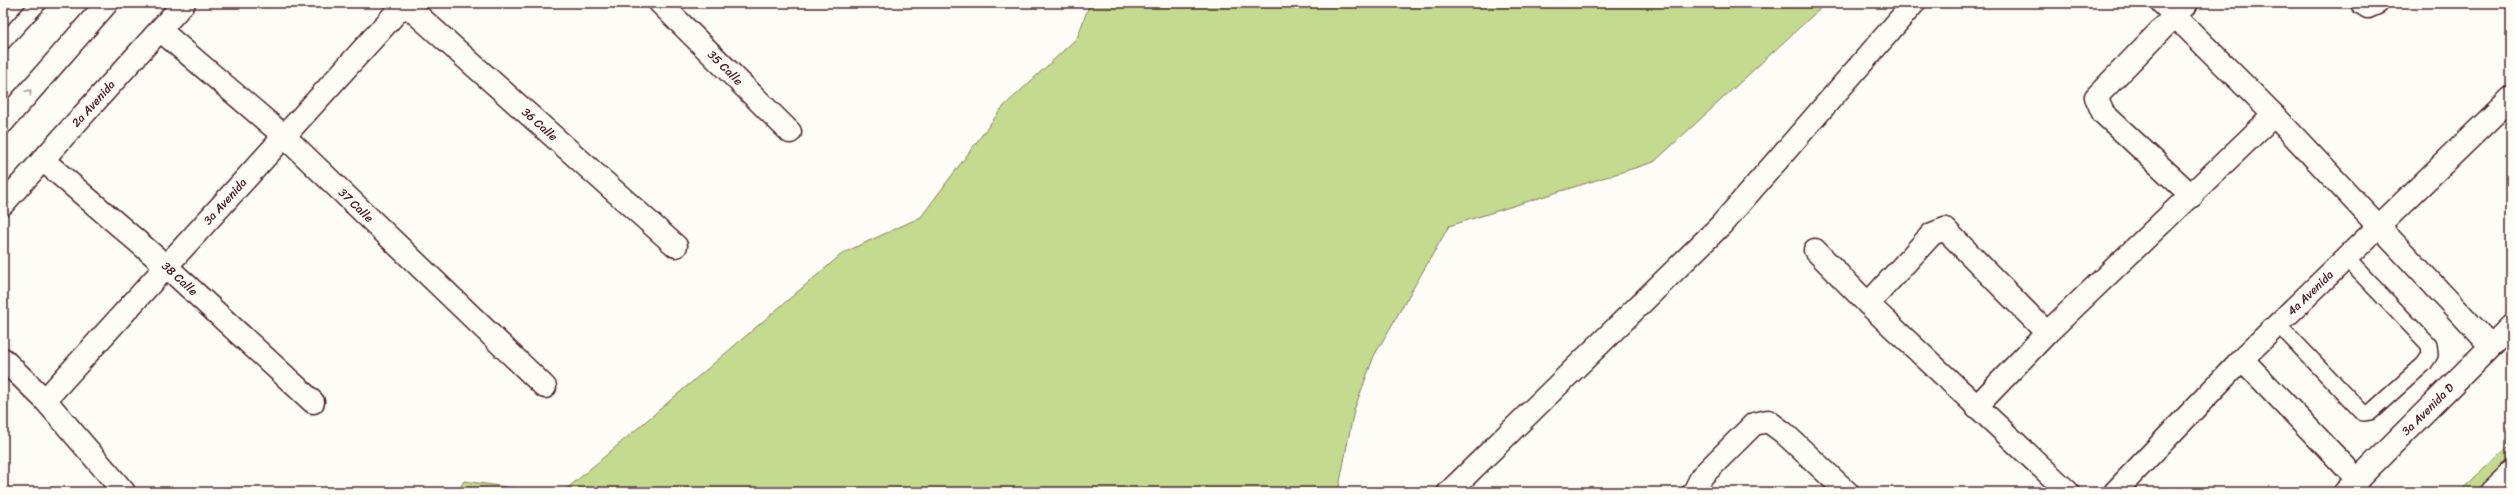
<svg xmlns="http://www.w3.org/2000/svg" width="2514" height="495" font-family="Sriracha,sans-serif">
<rect width="100%" height="100%" fill="#fdfcf7"/>
<filter id="ink" filterUnits="userSpaceOnUse"><feTurbulence type="fractalNoise" baseFrequency=".025" numOctaves="2"/><feDisplacementMap in="SourceGraphic" scale="8" xChannelSelector="R" yChannelSelector="G"/><feConvolveMatrix kernelMatrix="1 2 1 2 8 2 1 2 1" color-interpolation-filters="sRGB"/></filter>
<g filter="url(#ink)">
<g fill="#c4da8f" stroke="#877c5d">
<path d="M1090,3H1826L1654,162L1449,226L1374,356L1354,410L1338,492H563L843,253L921,217L1002,108L1077,38Z"/>
<path d="M2511,444V492H2459Z"/>
<path d="M464,481L542,492H457Z"/>
</g>
<g fill="none" stroke-linecap="round" stroke-linejoin="round">
<g stroke="#4a1f2b" stroke-width="18">
<g id="lane">
<path d="M3,42L39,3"/>
<path d="M2278,324L2363,413L2371,412L2424,364L2430,355L2429,345L2346,258"/>
</g>
</g>
<g stroke="#4a1f2b" stroke-width="25">
<g id="street">
<path id="s1" d="M404,3L676,246"/>
<path id="s2" d="M660,3L790,132"/>
<path d="M2162,3L2274,115L2490,345"/>
<path d="M2187,3L2096,97L2103,113L2192,196"/>
<path d="M2362,3L2368,7L2377,3"/>
<path id="s3" d="M160,30L284,136L545,387"/>
<path d="M3,122L107,3"/>
<path id="s4" d="M43,160L166,266L313,402"/>
<path d="M1815,250L1868,304L2068,492"/>
<path d="M1868,304L1932,234L1945,229L2047,333"/>
<path d="M3,359L45,400L124,492"/>
<path d="M2242,359L2358,480"/>
<path id="s5" d="M45,400L405,3"/>
<path d="M1976,407L2047,333L2274,115"/>
<path d="M1449,492L1721,225L1914,3"/>
<path d="M1694,492L1702,476L1754,424L1768,421L1784,433L1847,492"/>
<path id="s6" d="M2115,492L2242,359L2511,98"/>
<path id="s7" d="M2345,492L2511,326"/>
<path d="M2491,492L2511,473"/>
</g>
</g>
<g stroke="#4a1f2b" stroke-width="25">
<g id="secondary">
<path id="s8" d="M3,204L184,3"/>
</g>
</g>
<use href="#lane" stroke="#fdfcf7" stroke-width="15"/>
<use href="#street" stroke="#fdfcf7" stroke-width="22"/>
<use href="#secondary" stroke="#fdfcf7" stroke-width="22"/>
</g>
<defs><path id="oneway-chevron" d="M-2-3.5L2.5 0L-2 3.5" fill="none" stroke-width="1.6" stroke-linecap="round" stroke-linejoin="round"/></defs>
<use stroke="#ac999b" href="#oneway-chevron" transform="translate(29 92) rotate(-49)"/>
</g>
<g text-anchor="middle" dominant-baseline="central" stroke-width="3.5" stroke-linejoin="round" paint-order="stroke">
<g font-size="12" fill="#4a1f2b" stroke="#fdfcf7">
<text stroke="none"><textPath href="#s2" startOffset="92">35 Calle</textPath></text>
<text stroke="none"><textPath href="#s8" startOffset="135">2a Avenida</textPath></text>
<text stroke="none"><textPath href="#s1" startOffset="182">36 Calle</textPath></text>
<text stroke="none"><textPath href="#s5" startOffset="268">3a Avenida</textPath></text>
<text stroke="none"><textPath href="#s3" startOffset="263">37 Calle</textPath></text>
<text stroke="none"><textPath href="#s4" startOffset="181">38 Calle</textPath></text>
<text stroke="none"><textPath href="#s6" startOffset="279">4a Avenida</textPath></text>
<text stroke="none"><textPath href="#s7" startOffset="117">3a Avenida D</textPath></text>
</g>
</g>
<rect width="2514" height="495" fill="none" stroke="#fdfcf7" stroke-width="16"/>
<rect x="8" y="8" width="2498" height="479" fill="none" stroke="#4a1f2b" stroke-width="1.5" filter="url(#ink)"/>
</svg>
